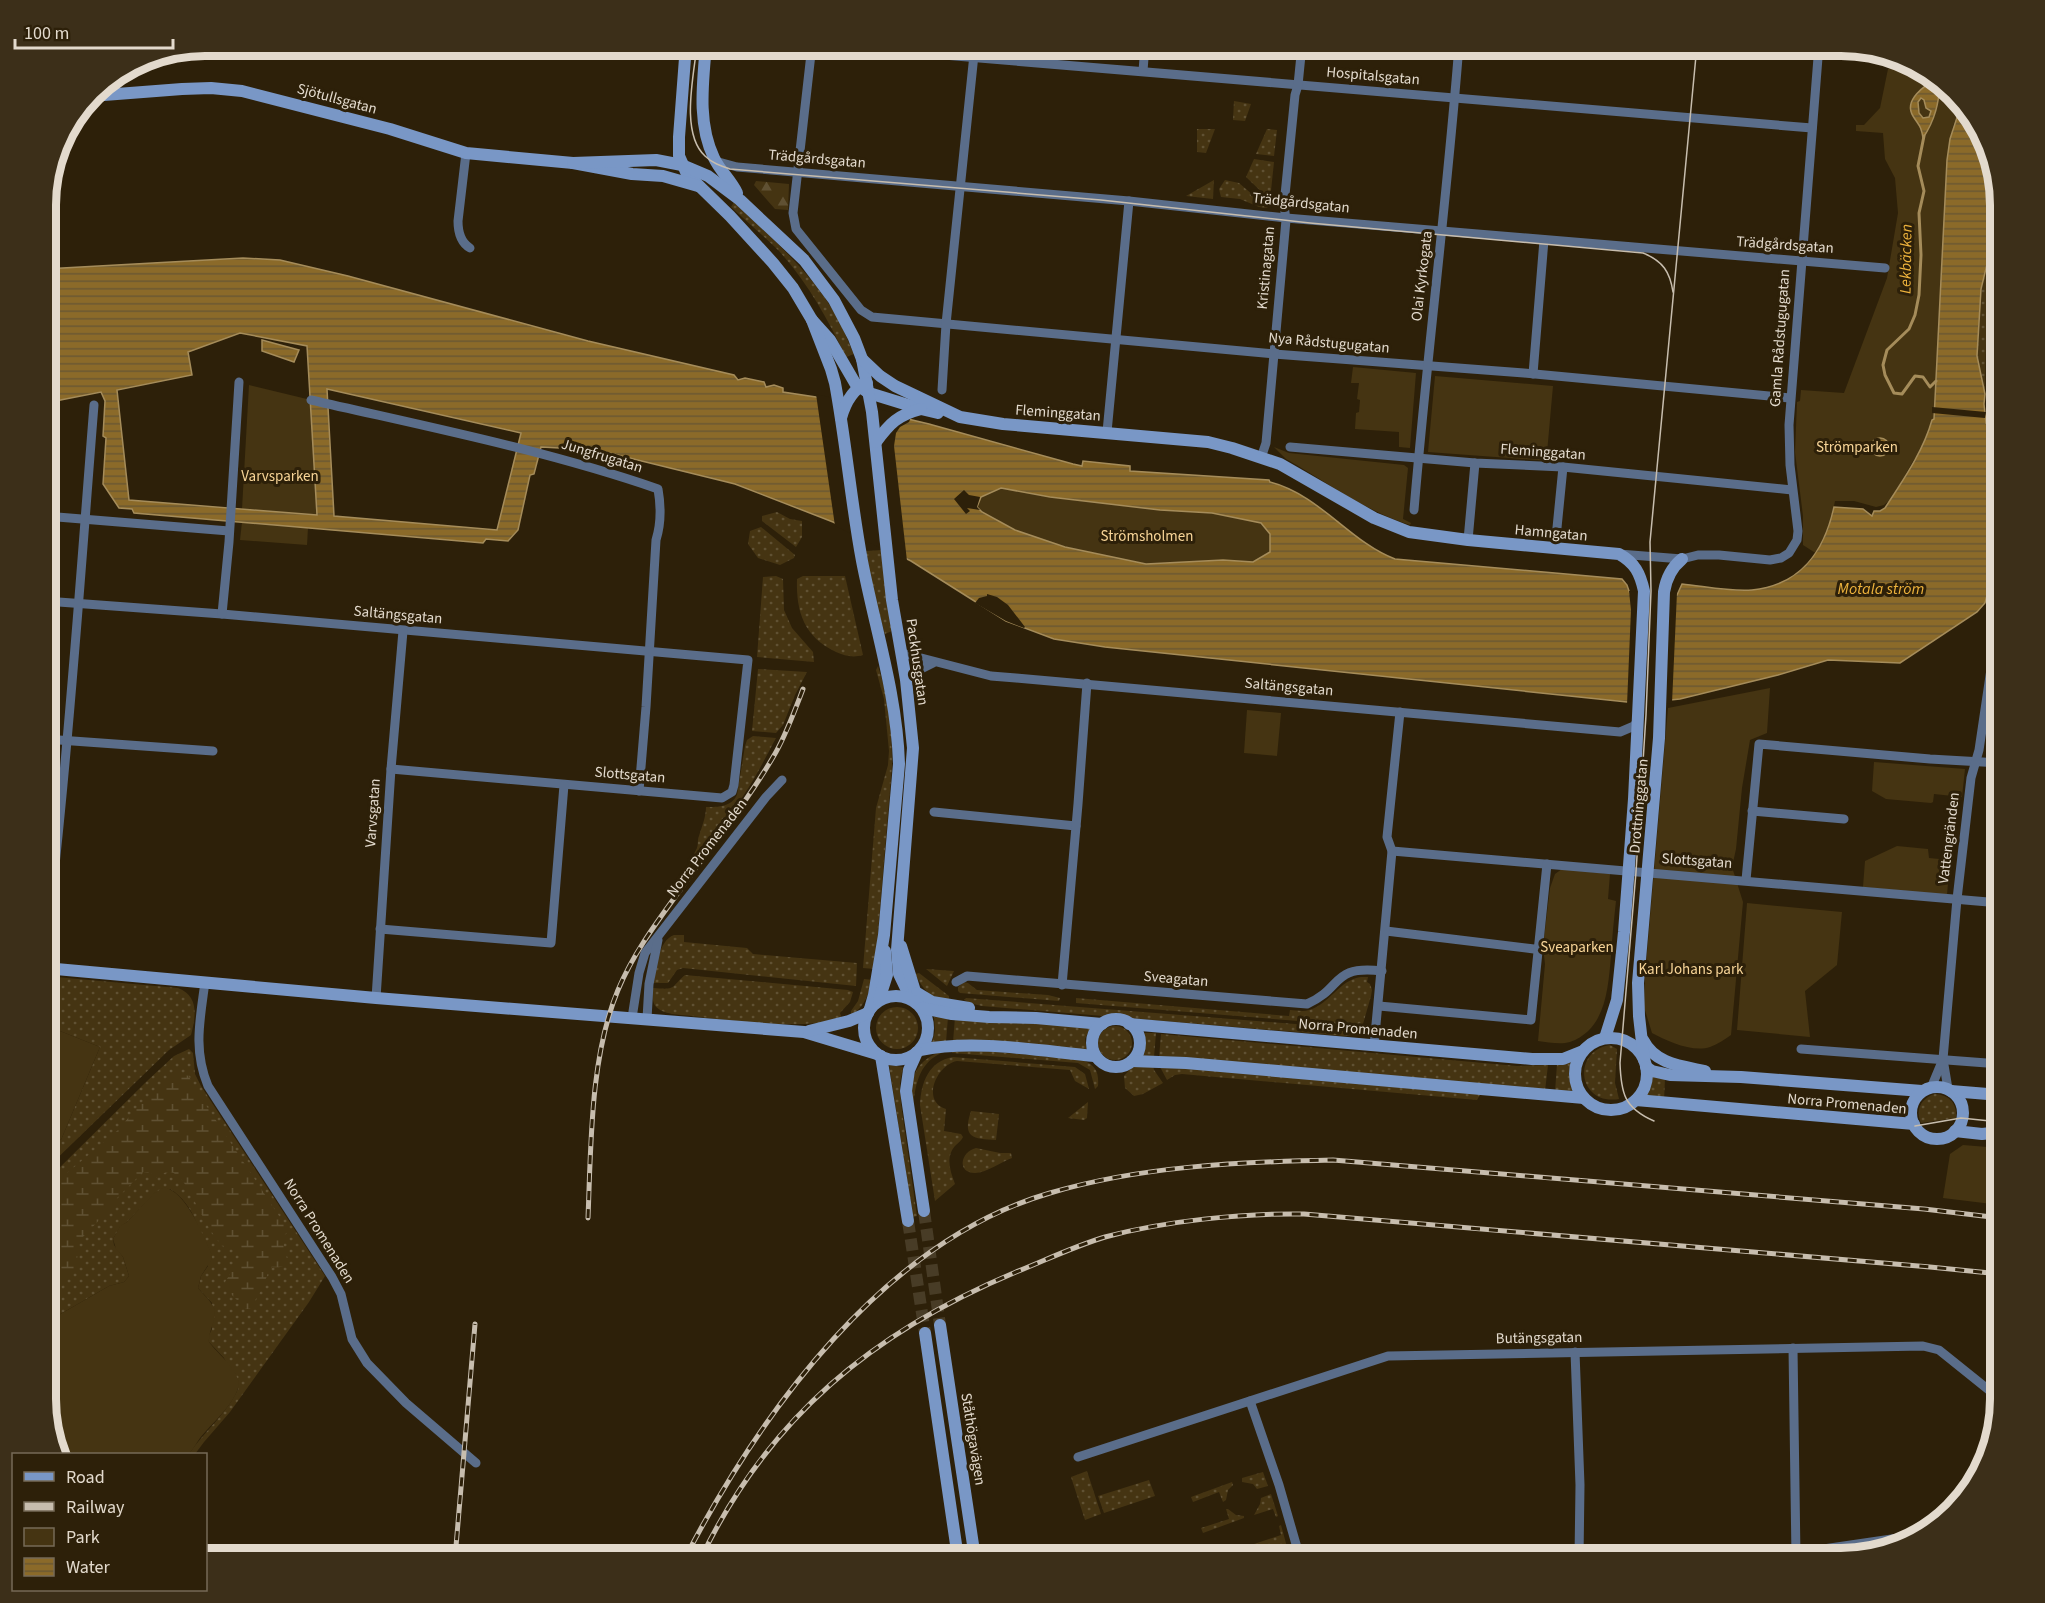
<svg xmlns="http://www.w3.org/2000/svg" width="2045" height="1603" font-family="'Source Sans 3',sans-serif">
<defs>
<pattern id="grass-dots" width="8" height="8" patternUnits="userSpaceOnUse" patternTransform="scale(1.5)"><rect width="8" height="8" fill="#453412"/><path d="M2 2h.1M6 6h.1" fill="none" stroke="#605133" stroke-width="1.8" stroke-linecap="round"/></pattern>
<pattern id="forest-firs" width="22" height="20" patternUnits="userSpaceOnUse" patternTransform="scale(1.5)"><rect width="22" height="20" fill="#453412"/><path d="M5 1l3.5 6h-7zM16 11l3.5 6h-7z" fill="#605133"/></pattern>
<pattern id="wetland-marsh" width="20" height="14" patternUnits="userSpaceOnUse" patternTransform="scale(1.5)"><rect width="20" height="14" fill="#453412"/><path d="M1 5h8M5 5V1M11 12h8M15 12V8" fill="none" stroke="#605133"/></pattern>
<pattern id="water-rules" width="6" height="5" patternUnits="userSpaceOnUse" patternTransform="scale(1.5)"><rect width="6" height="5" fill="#8b6a29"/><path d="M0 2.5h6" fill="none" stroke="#6b5832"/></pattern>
</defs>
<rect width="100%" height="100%" fill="#2d2009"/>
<g fill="url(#grass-dots)">
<path d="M1234,101L1251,104L1245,121L1233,120Z"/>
<path d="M1197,129H1215L1206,153L1197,152Z"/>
<path d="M1267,129L1277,130L1274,156L1256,154Z"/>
<path d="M1254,159L1274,162L1270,200L1246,177Z"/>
<path d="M1214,180L1213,199L1186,196Z"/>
<path d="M1225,180L1239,183L1268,208L1259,207L1240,199L1221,197L1219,189Z"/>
<path d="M734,202C770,237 808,269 834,312C842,324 847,340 854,354L846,357C827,318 808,283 779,251C764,236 747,222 731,207Z"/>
<path d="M1986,267L2000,268C2000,282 1991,290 1989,303C1985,333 1986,363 1985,394L1977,356L1981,289Z"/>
<path d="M777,512L790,519L802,521V537L796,547L762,521V516Z"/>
<path d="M761,527L795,555L794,558L780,565L758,558L748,544L750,531Z"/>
<path d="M882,550L892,631L885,634L874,597L866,551Z"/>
<path d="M776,576L783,579L784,610L792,628L813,652L814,662L757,657L763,577Z"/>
<path d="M803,576H845L863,655C853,658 845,656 836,652C804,637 796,612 797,579Z"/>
<path d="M878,666C889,699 892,732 892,766L875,969L863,968L876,808L888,765L889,751L884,699L876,670Z"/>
<path d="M758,669L807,672L795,695L783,725L776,733L752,731Z"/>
<path d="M753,736L776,738C767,755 743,803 729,812L700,854L688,868C690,860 693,856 696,850C699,845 697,840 699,836C702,826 706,817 706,807C719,807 731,807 737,795L745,746L747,740Z"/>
<path d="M674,935H684V942L747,948L753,954L857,963L856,986L683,968L677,970L668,983H654C656,968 658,941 674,935Z"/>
<path d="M926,969L954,971L947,986Z"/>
<path d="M919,973L949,996V1002C931,1000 923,989 915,974Z"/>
<path d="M685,975L848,990L853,992L850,1002L840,1013L842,1019C792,1031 724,1019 672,1014C655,1010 651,1005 653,988C677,990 670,988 685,975Z"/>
<path d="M45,976L178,988C199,996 196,1016 191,1035L169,1050L45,1170V1133L61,1140L100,1047L45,1025Z"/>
<path d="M1361,977H1368L1367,982L1370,984L1372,990L1371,996L1363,1024L1361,1026L1076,1003V998L1289,1016L1290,1010C1296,1010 1303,1012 1309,1010C1330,1004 1339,980 1361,977Z"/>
<path d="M864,979L873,980C868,994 865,1007 851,1015V1011L858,1001Z"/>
<path d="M964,982L968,983L977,990L1048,995L1060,998L1059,1001L960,993L958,991V987Z"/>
<path d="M966,998L1358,1029L1357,1034L1346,1036L982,1006L973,1004L964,1000Z"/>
<circle cx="897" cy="1028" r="21"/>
<path d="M934,1017H948L946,1042L932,1043L935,1031Z"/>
<path d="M955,1017L1090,1028L1085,1039L1087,1052L953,1042Z"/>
<circle cx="1115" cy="1043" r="17"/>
<path d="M1144,1033H1156L1154,1057L1140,1056L1145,1048Z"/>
<path d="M1161,1034L1517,1066L1548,1065L1545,1091L1159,1058Z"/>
<path d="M1610,1045L1617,1049L1615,1083L1619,1099C1578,1106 1571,1051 1610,1045Z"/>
<path d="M953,1048L1083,1060C1096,1066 1099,1072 1098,1086L1095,1089L1090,1070L1078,1063L952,1053Z"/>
<path d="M189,1049L193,1053L195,1074L201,1086L325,1276L309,1302L230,1412L204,1442L195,1454H189C204,1432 228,1412 238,1389L224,1358L209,1342L208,1337L212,1329V1303L198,1288L201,1276L208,1266C203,1238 195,1204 170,1189L153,1195L127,1222L120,1227L113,1239L114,1245L123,1257L129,1276L124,1282L109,1286L45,1323V1182L147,1081L174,1056Z"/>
<path d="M944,1050V1052C920,1061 916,1082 913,1105C909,1075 916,1061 944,1050Z"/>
<path d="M953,1057L1075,1067L1085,1074L1089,1089L1075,1081L1070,1070L957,1061C936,1065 921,1102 946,1109L944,1131L961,1134L963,1137C962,1140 959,1142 956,1145C945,1156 950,1171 955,1184L935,1201L920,1105C921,1082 929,1061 953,1057Z"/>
<path d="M1572,1062V1079L1574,1092H1555L1557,1064Z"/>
<path d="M1146,1064L1153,1065L1154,1070L1163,1083L1143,1094L1134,1096L1125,1088L1124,1076L1131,1068Z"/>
<path d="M889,1065L903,1067L900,1083L901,1104L917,1216L913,1217Z"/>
<path d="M1159,1065L1481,1093L1477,1100L1182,1074L1175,1075L1167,1080Z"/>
<path d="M1650,1077L1665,1078L1664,1101L1645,1097Z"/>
<path d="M1935,1094C1950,1095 1957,1104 1956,1118L1921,1123C1915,1110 1921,1098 1935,1094Z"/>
<path d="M1088,1102L1087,1118L1084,1120L1068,1118Z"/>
<path d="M971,1111L999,1114L996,1140C973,1139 962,1138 971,1111Z"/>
<path d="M976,1148L1000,1153H1011L1012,1158C1001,1162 986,1173 975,1173C957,1173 960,1152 976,1148Z"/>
<path d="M1087,1471L1101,1514L1085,1520L1071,1477Z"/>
<path d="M1263,1472L1268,1486L1257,1489L1253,1484L1242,1482V1478Z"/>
<path d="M1149,1480L1155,1496L1104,1513L1098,1496Z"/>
<path d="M1232,1482L1233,1485L1228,1490L1226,1500L1223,1502L1219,1492L1193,1502L1191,1497Z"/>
<path d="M1271,1494L1278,1516L1276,1517L1273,1509L1254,1515L1260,1504L1261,1498Z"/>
<path d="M1226,1509H1228L1236,1515L1244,1516V1518L1203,1533L1201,1528L1229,1519Z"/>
<path d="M1281,1525L1290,1558H1287L1284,1544L1224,1555L1225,1558H1221L1218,1548L1221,1547L1224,1554L1281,1535L1279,1526Z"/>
</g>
<path fill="url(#forest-firs)" d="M756,181L789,184L788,210L775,209L754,185Z"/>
<path fill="url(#wetland-marsh)" d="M176,1073L189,1076L192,1084L289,1231L283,1236L284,1248L289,1261C284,1267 280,1268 272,1267L269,1270L263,1287L250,1309H246L231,1294L225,1282L240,1258L238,1248L231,1246L226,1250C214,1238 205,1221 197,1206C192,1196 185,1180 175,1174C167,1169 160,1175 154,1180L151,1173L143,1172L118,1197L107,1212L79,1241L77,1260L80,1267L53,1288L45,1291V1197L60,1179L118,1130L140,1104Z"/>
<g fill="#453412">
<path d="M1895,56L1901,57L1945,84L1961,105L1953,126L1947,160L1934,419L1932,420L1922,449L1913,461L1892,498L1884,505L1876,507L1854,501H1835L1830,526L1817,554L1803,545V516L1795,452L1797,402L1800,401L1801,390L1844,393L1887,278L1898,213L1895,178L1885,159L1883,133L1856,131V125H1864L1880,108L1888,69L1891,68L1892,59Z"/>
<path d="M1353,367L1416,373L1410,448L1399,447V432L1355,429L1356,413L1359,412L1360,400L1357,399L1359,383H1351Z"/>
<path d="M1435,376L1553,386L1547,453L1551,454L1550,461L1428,452Z"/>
<path d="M249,385L311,400L317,515L242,509Z"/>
<path d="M1274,447L1289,453L1404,465L1408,468L1403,519L1411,523L1410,525C1367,512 1325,481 1286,459Z"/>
<path d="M1001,488L1050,497L1160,510L1212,513L1261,523L1270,534V552L1253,562L1223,560L1146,564L1065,547L1015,530L982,512L977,507L980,497Z"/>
<path d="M242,522L308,528L307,545L240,540Z"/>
<path d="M1770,688L1767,733L1750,740L1742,788L1736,849L1732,867L1743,902L1731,1035C1725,1039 1718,1044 1710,1047C1693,1053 1667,1041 1652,1033L1644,1007L1645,976L1668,708Z"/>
<path d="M1247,710L1281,713L1277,756L1244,753Z"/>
<path d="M1874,762L1965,769L1962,797L1934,794L1933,802L1931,803L1886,799L1872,791Z"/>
<path d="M1897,846L1928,849L1929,858L1950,860L1947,895L1863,887L1865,861Z"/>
<path d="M1562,869L1610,874L1608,899L1616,901C1614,919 1612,938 1611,956C1608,989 1606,1029 1570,1042C1560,1045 1548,1042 1538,1041L1545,964L1543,947L1550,888L1555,874Z"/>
<path d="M1747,903L1842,912L1837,965L1805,991L1810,1037L1737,1030Z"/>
<path d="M45,1025L100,1047L61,1140L45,1133Z"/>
<path d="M1963,1145L2000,1148V1205L1943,1198L1950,1154Z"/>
<path d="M164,1187C187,1193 202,1233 211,1253L212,1259L201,1276L198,1288C202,1293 207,1297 211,1303C221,1315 208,1329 209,1342C217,1353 235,1367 238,1380C243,1397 210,1425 200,1438C196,1444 193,1449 189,1454H58L45,1408V1323L109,1286L124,1282L129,1276L123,1257L116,1249L113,1239L120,1226L127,1222L153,1194Z"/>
</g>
<g fill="url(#water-rules)" stroke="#a58c5a" stroke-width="1.5" fill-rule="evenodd">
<path d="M1937,79L1940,82C1939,103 1935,120 1923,138C1921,125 1919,126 1913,116C1903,100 1925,85 1937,79ZM1921,98L1924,100L1926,108L1931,111L1929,117L1923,118L1919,113L1918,102Z"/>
<path d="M1961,105L1984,134L1992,169V194H1996L1997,233L1988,240L1991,248L1981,289L1977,356L1985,394L1984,404L1986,423L1992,424L1991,456L1998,473L1988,592L1985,603L1977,612L1900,663L1828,660L1778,675L1680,699L1651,702H1627L1105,647L1054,639L1006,621L911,561L833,522L735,484L597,450L541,447L534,474L530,475L518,530L508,541L486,539L483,543L134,513L132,509L119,508L103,484L106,438L103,436L105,401L101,392L45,403V269L243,258L280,260L348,276L588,341L734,375L738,380L745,378L764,382L766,387L774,385L783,388V392L816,397L929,424L1073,464L1082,466L1083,461L1130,466V471L1269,480L1270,482C1320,495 1350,542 1395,559L1622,579L1627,585L1630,594L1677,595L1682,584C1703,586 1731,592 1752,590C1801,585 1824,552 1834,507L1863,509L1872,516L1874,511H1880L1885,508C1903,480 1923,452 1932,420L1934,419L1947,160L1950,139ZM240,333L307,346L317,515L129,500L117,390L192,375L188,352ZM327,389L521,433L497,530L334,516ZM1001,488L1050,497L1160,510L1212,513L1261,523L1270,534V552L1253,562L1223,560L1146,564L1065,547L1015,530L982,512L977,507L981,497Z"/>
<path d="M262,340L299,350L294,362L262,351Z"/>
<circle cx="1880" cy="447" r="9"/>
</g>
<g fill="#2d2009">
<path d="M816,394L911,417L909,422L900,427L896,433L894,446L907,561L835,526Z"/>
<path d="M1932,407L1986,412L1985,418L1932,413Z"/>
<path d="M964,490L969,495L980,497L977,507L980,510L967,508L970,511L966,514L954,499Z"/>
<path d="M1629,591L1677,592L1672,703L1651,705H1627L1631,610Z"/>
<path d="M987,594L997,597L1008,605L1025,627L1024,628L1006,621L975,603L979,598L987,596Z"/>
</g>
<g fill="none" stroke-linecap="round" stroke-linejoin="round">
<path stroke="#a58c5a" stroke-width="3" d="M1924,136L1918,166L1924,191L1919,213L1921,255L1919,295L1915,315L1909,329L1887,350L1883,365L1885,375L1894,393L1902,394L1915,376L1923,377L1930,387L1936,381"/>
<g stroke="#483c26" stroke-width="12" stroke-dasharray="12 6" stroke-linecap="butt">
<path d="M924,1211L940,1325"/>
<path d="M908,1221L925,1333"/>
</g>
<g stroke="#5a6d8a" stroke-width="9">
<path d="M812,45L793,213L796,229L861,310L872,317L1274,354L1524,373L1790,398"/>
<path d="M824,45L1812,128"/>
<path d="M1143,71L1145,45"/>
<path d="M466,153L458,221C458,231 460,242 470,248"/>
<path d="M715,161L737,167L1129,201L1286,218L1885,268"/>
<path d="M1533,374L1544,240"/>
<path d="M942,390L946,324L975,45"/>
<path d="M311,400C428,427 545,450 658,489C661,506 661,524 656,540L646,707L639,791"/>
<path d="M1997,416H2000"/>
<path d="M1107,432L1129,201"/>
<path d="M1290,447L1475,463L1563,467L1792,490"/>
<path d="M1261,458L1266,443L1286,220L1284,205L1295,95L1298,85L1302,45"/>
<path d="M1414,510C1427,354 1447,200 1459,45"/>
<path d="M45,516L229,531"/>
<path d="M1468,540L1475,463"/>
<path d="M1555,548L1563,467"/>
<path d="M1619,554L1682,559L1698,555H1719L1770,560L1781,558L1789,553L1797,540L1798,531L1790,465L1789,425L1819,45"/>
<path d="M45,601L222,614L748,660L734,785L732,792L722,798L391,769"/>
<path d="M222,614L229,542L239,382"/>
<path d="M902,653L991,676L1016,678L1620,732L1634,726L1638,720"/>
<path d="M906,680L917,671L933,663"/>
<path d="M45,739L213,751"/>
<path d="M1752,811L1844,819"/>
<path d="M934,812L1076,826"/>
<path d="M1392,851L2000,903"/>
<path d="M1746,880L1759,744L1930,759L2000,763"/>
<path d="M380,929L551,943L564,785"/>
<path d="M1386,931L1534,949L1538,948"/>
<path d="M46,968C52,931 52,893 56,855C72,705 82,555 94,405"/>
<path d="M205,982C200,1020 193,1050 208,1086L332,1277L341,1294L352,1339L367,1363L406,1403L476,1463"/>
<path d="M956,982L967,976L1307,1004C1344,988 1330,965 1382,971"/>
<path d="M1062,985L1078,804L1087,683"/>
<path d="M376,998L391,769L403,631"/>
<path d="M1379,1006L1531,1020L1547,864"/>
<path d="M632,1018L639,973L645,953L766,797L782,780"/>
<path d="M647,1019L649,984L658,940"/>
<path d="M1374,1046L1392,851L1387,837L1400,712"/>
<path d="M1801,1049L2000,1064"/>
<path d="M1931,1088L1941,1064"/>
<path d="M1948,1089L1943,1059L1957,899L1971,778L1979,750L1998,622"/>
<path d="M1793,1348L1796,1558"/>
<path d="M1575,1352L1580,1485L1579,1558"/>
<path d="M1250,1401L1279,1485L1300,1558"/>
<path d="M1078,1457L1388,1356L1923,1346L1939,1350L2000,1399"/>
<path d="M1796,1553L1919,1535"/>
</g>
<g stroke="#7997c6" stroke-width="12">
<path d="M686,45L679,137V156L687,174L730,216L773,263L793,288L812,320L830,340L855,383L869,393L921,409L938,413"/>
<path d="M706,45C703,82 697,123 714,158C720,171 731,180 737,193"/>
<path d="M91,96L182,89L211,88L242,91L390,129L466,153L573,163L632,174L663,176L698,186"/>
<path d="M573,163L656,160L682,165L708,176L740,200L804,260L834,300L854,338L862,359L872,412L892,600L906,680L913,748L897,950L899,974L911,999"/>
<path d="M812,320L831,369L835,383C846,442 851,502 862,561C875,628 897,695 899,764L884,935L874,995L870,1009"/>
<path d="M862,359L880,376L895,386L960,417L1003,424L1208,442L1232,448L1280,464L1374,518L1409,532L1468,540L1619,554C1635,563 1640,573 1644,591L1634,799L1624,932L1617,1000L1605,1038"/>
<path d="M841,418C845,404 852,389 867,383"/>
<path d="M876,442C890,423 898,415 921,409"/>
<path d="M901,946L918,1001"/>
<path d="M45,968L376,998L804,1032L877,1054"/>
<path d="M917,993L932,1002L969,1008"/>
<circle cx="896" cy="1028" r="32"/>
<path d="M879,1000L887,975L885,951"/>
<path d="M922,1008L952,1014L989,1017L1036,1018L1102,1024"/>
<circle cx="1116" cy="1043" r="24"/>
<path d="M1129,1024L1532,1059H1563L1583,1051"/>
<path d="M809,1031L849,1021L868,1013"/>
<circle cx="1611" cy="1074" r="36"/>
<path d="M1643,1040C1655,1064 1681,1066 1705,1071"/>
<path d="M920,1050C975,1039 1040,1051 1095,1056"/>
<path d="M917,1052L909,1070L906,1091L924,1211"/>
<path d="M881,1056L908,1221"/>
<path d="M1644,1060L1639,1016L1638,983L1659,738L1664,592C1666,579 1671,568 1682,559"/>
<path d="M1132,1061L1186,1063L1584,1098"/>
<path d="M1646,1067L1652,1071L1670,1075L1741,1077L1922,1091"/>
<circle cx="1937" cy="1113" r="26"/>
<path d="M1951,1091L2000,1095"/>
<path d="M1636,1100L1914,1124"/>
<path d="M1955,1131L1982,1134L2000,1132"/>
<path d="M940,1325L975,1558"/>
<path d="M925,1333L958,1558"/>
</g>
<g stroke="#c7bdae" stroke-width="1.5">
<path d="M697,45C694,75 680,133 705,156C712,163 721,166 730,169L1101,200L1310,223L1643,253C1663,261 1670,272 1673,292"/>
<path d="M1654,1121C1624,1108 1621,1093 1620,1063L1636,872L1646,715L1651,591L1650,542L1697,45"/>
<path d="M1915,1126L1961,1118L2000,1122"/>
</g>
<g stroke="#c7bdae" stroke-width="5">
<g id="rail">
<path d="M588,1218C591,1146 590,1057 618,990C635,949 663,914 688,879C718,837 751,796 776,752C787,732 795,710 803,689"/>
<path d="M455,1558L475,1324"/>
<path d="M685,1558C761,1412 884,1241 1050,1193C1141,1166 1239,1162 1333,1160L1924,1209L2000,1218"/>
<path d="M701,1558C769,1417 873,1332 1016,1272C1046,1260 1075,1246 1105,1237C1164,1221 1243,1213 1304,1214L1930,1267L2000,1274"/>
</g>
</g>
<use href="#rail" stroke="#2d2009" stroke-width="3" stroke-dasharray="9" stroke-linecap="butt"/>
</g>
<g text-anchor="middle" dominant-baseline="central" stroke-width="6" stroke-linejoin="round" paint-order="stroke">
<g font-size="15" fill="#e3dacd" stroke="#2d2009">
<text transform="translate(1373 76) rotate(5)">Hospitalsgatan</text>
<text transform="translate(337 99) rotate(15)">Sjötullsgatan</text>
<text transform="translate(817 159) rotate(5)">Trädgårdsgatan</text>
<text transform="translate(1301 203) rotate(6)">Trädgårdsgatan</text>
<text transform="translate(1785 245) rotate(4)">Trädgårdsgatan</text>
<text transform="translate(1266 268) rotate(-85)">Kristinagatan</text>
<text transform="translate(1422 276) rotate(-83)">Olai Kyrkogata</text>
<text transform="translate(1780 338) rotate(-86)">Gamla Rådstugugatan</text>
<text transform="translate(1329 343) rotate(5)">Nya Rådstugugatan</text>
<text transform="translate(1058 413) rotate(4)">Fleminggatan</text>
<text transform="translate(1543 452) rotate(4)">Fleminggatan</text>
<text transform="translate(602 456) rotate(17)">Jungfrugatan</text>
<text transform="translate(1551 533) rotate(5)">Hamngatan</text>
<text transform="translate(398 615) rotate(5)">Saltängsgatan</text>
<text transform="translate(917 662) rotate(82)">Packhusgatan</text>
<text transform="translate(1289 687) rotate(5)">Saltängsgatan</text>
<text transform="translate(630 775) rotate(5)">Slottsgatan</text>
<text transform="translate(1639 806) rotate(-85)">Drottninggatan</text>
<text transform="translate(373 813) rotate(-86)">Varvsgatan</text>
<text transform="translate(1949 838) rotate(-83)">Vattengränden</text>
<text transform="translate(707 848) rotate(-52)">Norra Promenaden</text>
<text transform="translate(1697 861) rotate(4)">Slottsgatan</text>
<text transform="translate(1176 979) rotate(5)">Sveagatan</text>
<text transform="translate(1358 1029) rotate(5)">Norra Promenaden</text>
<text transform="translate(1847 1104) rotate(5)">Norra Promenaden</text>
<text transform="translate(319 1231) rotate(58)">Norra Promenaden</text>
<text transform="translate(1539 1338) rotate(-1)">Butängsgatan</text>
<text transform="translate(973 1439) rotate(81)">Ståthögavägen</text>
</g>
<g font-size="15" fill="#f8d598" stroke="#2d2009">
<text x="1857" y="447">Strömparken</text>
<text x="280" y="476">Varvsparken</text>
<text x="1147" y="536">Strömsholmen</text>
<text x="1577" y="947">Sveaparken</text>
<text x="1691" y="969">Karl Johans park</text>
</g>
<g font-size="16" font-style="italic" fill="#eeb33d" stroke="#2d2009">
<text transform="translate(1906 259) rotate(-89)">Lekbäcken</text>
<text x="1881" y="589">Motala ström</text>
</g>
</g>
<path d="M0 0H2045V1603H0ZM205 56H1841A149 149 0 0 1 1990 205V1399A149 149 0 0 1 1841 1548H205A149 149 0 0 1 56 1399V205A149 149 0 0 1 205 56Z" fill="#3c2f19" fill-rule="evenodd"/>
<path fill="none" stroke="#e3dacd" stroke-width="8" d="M205 56H1841A149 149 0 0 1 1990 205V1399A149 149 0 0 1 1841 1548H205A149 149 0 0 1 56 1399V205A149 149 0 0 1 205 56Z"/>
<rect x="12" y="1453" width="195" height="138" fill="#2d2009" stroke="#766a57" stroke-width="1.5"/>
<rect x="24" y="1472" width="30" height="9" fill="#7997c6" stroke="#766a57" stroke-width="1.5"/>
<text x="66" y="1483" font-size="18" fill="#e3dacd">Road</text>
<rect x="24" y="1502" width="30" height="9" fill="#c7bdae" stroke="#766a57" stroke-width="1.5"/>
<text x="66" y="1513" font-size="18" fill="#e3dacd">Railway</text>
<rect x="24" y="1528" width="30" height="18" fill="#453412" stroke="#766a57" stroke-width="1.5"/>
<text x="66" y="1543" font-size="18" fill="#e3dacd">Park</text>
<rect x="24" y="1558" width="30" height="18" fill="url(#water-rules)" stroke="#766a57" stroke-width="1.5"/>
<text x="66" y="1573" font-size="18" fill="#e3dacd">Water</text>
<path d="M15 39v9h158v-9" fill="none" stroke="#e3dacd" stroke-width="3"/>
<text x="24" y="39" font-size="18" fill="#e3dacd" stroke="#2d2009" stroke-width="4.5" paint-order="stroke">100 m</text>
</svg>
